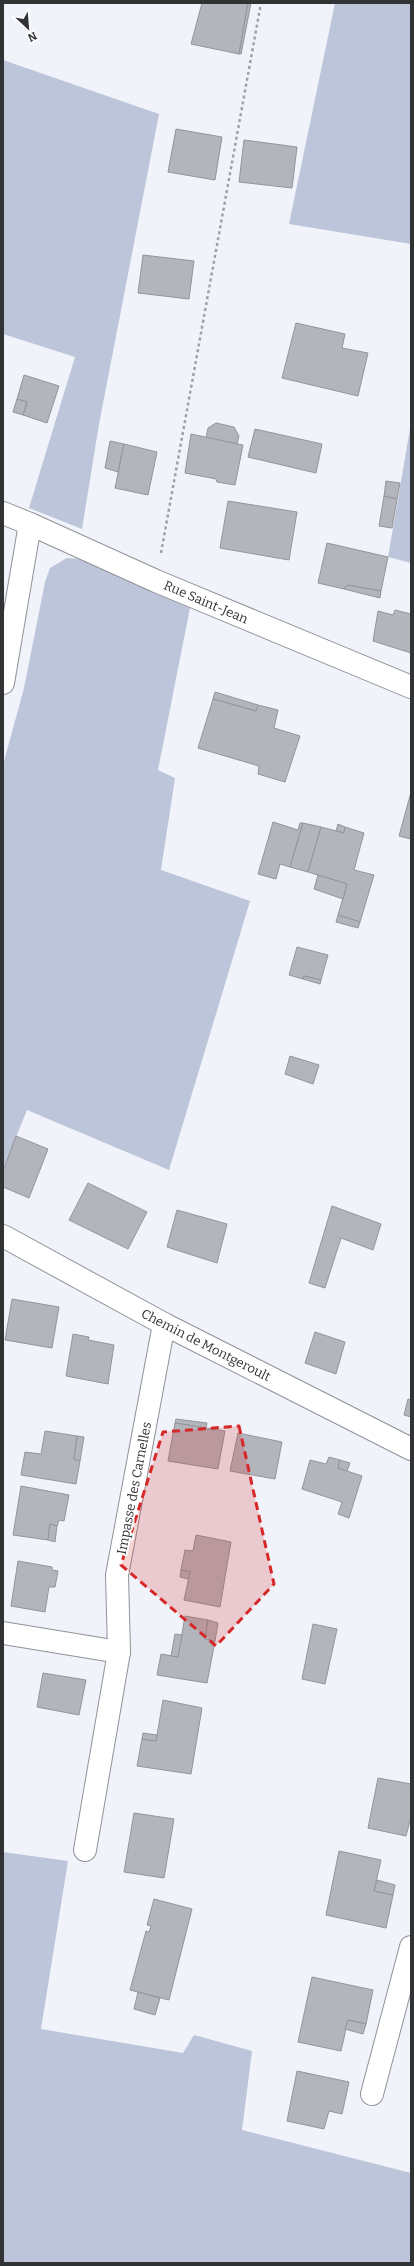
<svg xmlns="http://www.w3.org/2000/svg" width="414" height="2266" font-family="Bitter,serif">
<rect width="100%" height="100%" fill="#f0f3f9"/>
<g fill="#bdc5db">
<path d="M335,3H411V244L289,224Z"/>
<path d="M3,60L159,114L99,424L82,529L29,508L75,357L3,334Z"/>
<path d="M411,423V563L388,557Z"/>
<path d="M67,558L83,559L190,608L158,770L175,778L161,870L250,901L169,1170L27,1110L3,1169V765L24,688L45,582L50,568Z"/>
<path d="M3,1852L68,1861L41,2029L183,2053L194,2035L252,2051L242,2130L411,2173V2263H3Z"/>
</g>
<g fill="#b3b5bc" stroke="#93959b">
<path d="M202,3H248L239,54L191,44Z"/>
<path d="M248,3H251L241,54H239Z"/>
<path d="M176,129L222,137L215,180L168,172Z"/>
<path d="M244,140L297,147L292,188L239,182Z"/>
<path d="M143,255L194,261L189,299L138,293Z"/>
<path d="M296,323L345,334L342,348L368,353L358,396L282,378Z"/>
<path d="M24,375L59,386L47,423L23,415L27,402L17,399Z"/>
<path d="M17,399L27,402L23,415L13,412Z"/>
<path d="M216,423L234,427L239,436L237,444L206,438L208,428Z"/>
<path d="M255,429L322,444L316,473L248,457Z"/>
<path d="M191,434L243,445L235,485L217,482L216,479L185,473Z"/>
<path d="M110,441L124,444L118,472L105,468Z"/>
<path d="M124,444L157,452L148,495L115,488Z"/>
<path d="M386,481L400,483L397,499L384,496Z"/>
<path d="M384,496L397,499L392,528L379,526Z"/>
<path d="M228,501L297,512L289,560L220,548Z"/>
<path d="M327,543L388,557L381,591L347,585L344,589L318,583Z"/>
<path d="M347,585L381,591L380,598L344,589Z"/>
<path d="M395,610L411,614V653L373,641L378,611L393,615Z"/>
<path d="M215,692L258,705L256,711L213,699Z"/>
<path d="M213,699L256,711L258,705L278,710L274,728L300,736L285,782L258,774L259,766L198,748Z"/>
<path d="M411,792V839L399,836Z"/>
<path d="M273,822L298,830L300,823H303L290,867L280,864L276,879L258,874Z"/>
<path d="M303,823L321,827L308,872L290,867Z"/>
<path d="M338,824L345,827L344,833L336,831Z"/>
<path d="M321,827L344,833L345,827L364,833L354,870L374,875L360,922L338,915L347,884L308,872Z"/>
<path d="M318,875L347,884L343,899L314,889Z"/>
<path d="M338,915L360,922L358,928L336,922Z"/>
<path d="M297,947L328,955L321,980L304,976L303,979L289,975Z"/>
<path d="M304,976L321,980L320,984L303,979Z"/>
<path d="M290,1056L319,1065L313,1084L285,1074Z"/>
<path d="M16,1136L48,1149L29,1198L3,1187V1171Z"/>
<path d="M88,1183L147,1212L128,1249L69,1220Z"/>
<path d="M332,1206L381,1224L373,1250L341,1238L325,1288L309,1283Z"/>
<path d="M177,1210L227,1224L217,1263L167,1247Z"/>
<path d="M12,1299L59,1307L52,1348L5,1340Z"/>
<path d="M315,1332L345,1342L336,1374L305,1363Z"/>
<path d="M73,1334L89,1337L88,1340L114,1345L108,1384L66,1376Z"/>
<path d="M408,1399L411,1400V1417L404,1415Z"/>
<path d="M176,1419L207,1423L206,1428L175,1423Z"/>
<path d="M175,1423L225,1431L218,1469L168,1461Z"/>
<path d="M45,1431L77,1436L74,1459L80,1461L76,1484L21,1475L25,1452L41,1454Z"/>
<path d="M238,1433L282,1442L275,1479L230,1471Z"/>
<path d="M77,1436L84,1437L80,1461L74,1459Z"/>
<path d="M329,1457L340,1460L338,1468L362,1476L349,1518L338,1514L342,1502L302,1489L310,1460L326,1464Z"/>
<path d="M340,1460L350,1463L347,1471L338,1468Z"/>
<path d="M21,1486L69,1495L64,1521L59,1520L57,1526L50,1524L48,1540L13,1535Z"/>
<path d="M50,1524L57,1526L55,1542L48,1540Z"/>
<path d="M196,1535L231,1542L220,1607L184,1600L190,1572L181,1570L185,1550L193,1551Z"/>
<path d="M18,1561L52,1567V1570L58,1571L55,1587H49L45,1612L11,1606Z"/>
<path d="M181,1570L190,1572L188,1579L180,1577Z"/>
<path d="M185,1616L208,1620L205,1639L215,1641L207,1683L157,1675L161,1654L178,1657Z"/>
<path d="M208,1620L218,1623L215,1641L205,1639Z"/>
<path d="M313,1624L337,1629L325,1684L302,1679Z"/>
<path d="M175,1634L182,1635L178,1657L171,1656Z"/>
<path d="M43,1673L86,1680L79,1715L37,1707Z"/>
<path d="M163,1700L202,1708L191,1774L137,1766L142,1739L156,1741Z"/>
<path d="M143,1733L157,1735L156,1741L142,1739Z"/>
<path d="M378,1778L411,1784V1817L406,1836L368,1828Z"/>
<path d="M134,1813L174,1819L164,1878L124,1872Z"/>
<path d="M339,1851L381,1860L374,1891L393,1895L386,1928L326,1915Z"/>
<path d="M377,1880L395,1885L393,1895L374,1891Z"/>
<path d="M154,1899L192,1909L169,2000L130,1990L146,1931L149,1932L151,1926L147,1925Z"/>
<path d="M312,1977L373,1990L366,2024L348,2020L341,2051L298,2042Z"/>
<path d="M138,1992L160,1998L155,2015L134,2009Z"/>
<path d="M348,2020L366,2024L363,2034L345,2029Z"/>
<path d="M297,2071L349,2082L342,2114L329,2111L324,2129L287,2121Z"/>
</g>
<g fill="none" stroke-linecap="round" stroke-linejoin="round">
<g stroke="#909298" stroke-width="24">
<g id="minor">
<path d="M30,524L156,581L411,687"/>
<path d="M3,1633L119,1652"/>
<path d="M85,1850L119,1652L117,1575L164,1324"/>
<path d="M372,2094L411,1947"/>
</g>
</g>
<g stroke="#909298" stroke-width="24">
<g id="tertiary">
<path d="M3,513L30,524L3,683"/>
<path d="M3,1236L164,1324L411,1449"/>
</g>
</g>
<path stroke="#9ea0a4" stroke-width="2.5" stroke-dasharray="3 3" stroke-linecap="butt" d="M161,553L261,3"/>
<use href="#minor" stroke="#fff" stroke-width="22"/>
<use href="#tertiary" stroke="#fff" stroke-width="22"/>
</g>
<path fill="#d62828" fill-opacity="0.2" stroke="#d62828" stroke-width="3" stroke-dasharray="8 5" stroke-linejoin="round" d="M239,1426L274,1584L216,1646L121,1565L163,1432Z"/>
<g text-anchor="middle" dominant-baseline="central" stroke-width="4" stroke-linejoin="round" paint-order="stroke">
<g font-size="13" fill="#313234" stroke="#fff">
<text transform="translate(206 602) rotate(23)">Rue Saint-Jean</text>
<text transform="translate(206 1345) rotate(27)">Chemin de Montgeroult</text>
<text transform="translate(134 1488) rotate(-79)">Impasse des Carnelles</text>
</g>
</g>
<rect width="414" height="2266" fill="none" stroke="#313234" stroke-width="8"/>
<g transform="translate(28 28) rotate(154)" stroke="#ffffff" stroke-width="3" paint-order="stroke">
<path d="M0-3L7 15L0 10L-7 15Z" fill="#313234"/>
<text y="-6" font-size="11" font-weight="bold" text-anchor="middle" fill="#313234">N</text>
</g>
</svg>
